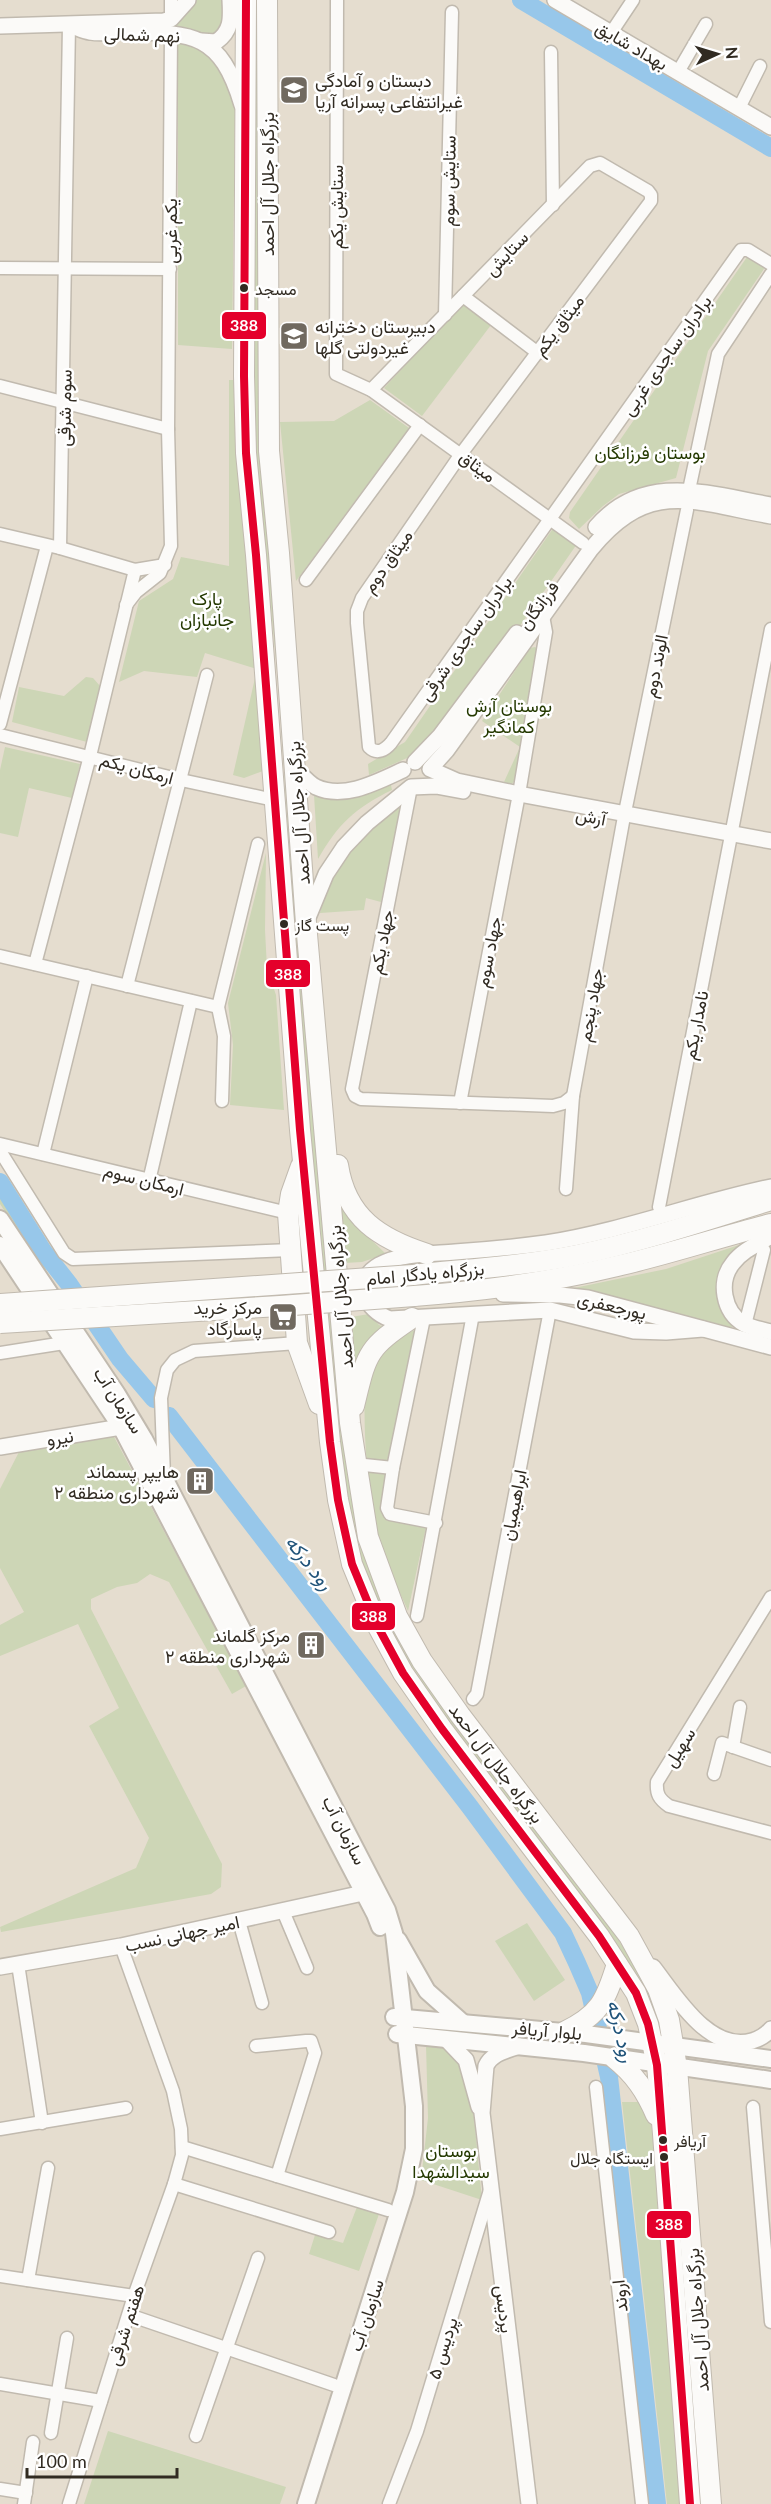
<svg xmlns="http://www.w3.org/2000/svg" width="771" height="2504" font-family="Lato,Vazirmatn,sans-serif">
<rect width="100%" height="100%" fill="#e5ddcf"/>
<g fill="#cdd6b6">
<path d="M197,0H225L226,25L209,38L194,30L168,28L184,17Z"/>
<path d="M253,0H260L261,193L343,1436L423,1679L461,1733L601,1912L639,1973L652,1999L657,2016L624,1958L405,1667L369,1589L353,1538L338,1439L320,1253L296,959L279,690L255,449Z"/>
<path d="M178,37L211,55L227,81L235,110L232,349L178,345Z"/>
<path d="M747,257L766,266L708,351L676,478L619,494L603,506L579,529L569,518L570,512Z"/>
<path d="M463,303L491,325L422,416L384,388Z"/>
<path d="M229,380H236L243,525L260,665L263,771L244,778L233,775L257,669L205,653L197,677L144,671L119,682L139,601L173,579L181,557L229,566Z"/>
<path d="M370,400L409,428L296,581L280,422L334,421Z"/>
<path d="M554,527L577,544L462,709L416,754L369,775L368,764L405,742Z"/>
<path d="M535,647L540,651L516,779L511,785L504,782L520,747L482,721L530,648Z"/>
<path d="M86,677L93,678L100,686L87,742L12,722L19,687L64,696Z"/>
<path d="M5,747L80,764L72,798L29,788L18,837L0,833V770Z"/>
<path d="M385,784L391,785L392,790C355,808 338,824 318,859L314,795L337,799Z"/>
<path d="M401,806L381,902L366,898L364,910L320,913C331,868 359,826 401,806Z"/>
<path d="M266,853L265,930L267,968L276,995L284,1110L230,1105L233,1045L228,1003Z"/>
<path d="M338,1186L363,1232L386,1254L362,1262L344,1263Z"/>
<path d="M0,1189L50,1267L44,1271L0,1204Z"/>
<path d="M739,1245L730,1256L733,1325L731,1329L574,1291V1288L666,1269Z"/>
<path d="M369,1314L379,1325L392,1329L353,1386L351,1317Z"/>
<path d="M417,1329L383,1505L386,1520L426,1527L408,1611C399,1590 388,1569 380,1548C370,1518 355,1385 373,1361C384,1345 399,1337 417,1329Z"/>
<path d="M113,1435L246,1686L232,1694L169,1582L150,1574L137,1583L117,1587L91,1599V1609L222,1864L221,1887L211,1894L1,1932L0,1927L136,1868L149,1838L89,1726L119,1708L78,1624L0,1656V1625L24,1612L0,1568V1489L19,1452Z"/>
<path d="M527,1923L565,1980L534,2001L495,1941Z"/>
<path d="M442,2044L462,2067L474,2117L482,2200L421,2180L428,2118L426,2045Z"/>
<path d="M622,2102H648L655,2154L658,2218L666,2243L686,2504H667Z"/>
<path d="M357,2207L379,2214L359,2271L309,2254L315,2235L343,2243Z"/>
<path d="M108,2431L286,2487L280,2504H84Z"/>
</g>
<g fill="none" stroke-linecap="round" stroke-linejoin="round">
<g stroke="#97c7ea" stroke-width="18">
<path d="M521,0L771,148"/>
<path d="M0,1182L43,1251L69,1284L120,1359L154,1399"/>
<path d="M169,1416L470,1807L563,1933L577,1963L590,1993L609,2077L657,2504"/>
</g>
<g stroke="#c1baaf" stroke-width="15">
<g id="minor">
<path d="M337,0L336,374L371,390L583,543"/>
<path d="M171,19V0"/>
<path d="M611,33L633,0"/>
<path d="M551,52L553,205"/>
<path d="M678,72L706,24"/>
<path d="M739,108L760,66"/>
<path d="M0,268L170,269"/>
<path d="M463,296L538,353"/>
<path d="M445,315L452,12"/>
<path d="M0,386L168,429"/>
<path d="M371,390L590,166L600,163L648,191L651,195V201L461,454L362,598L357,611V623L369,747C377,755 385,750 391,743L738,254L741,250H748L771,264"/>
<path d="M689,490L718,354L771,274"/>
<path d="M0,534L60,548L135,570L165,565"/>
<path d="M60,548L69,25"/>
<path d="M306,580L420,425"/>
<path d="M126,605L136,592L160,573L171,546L168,429L171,33"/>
<path d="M0,724L47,546"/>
<path d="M0,735L181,780L274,800"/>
<path d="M411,787L352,1089L355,1096L361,1099L553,1106L564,1103L573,1096"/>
<path d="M0,956L218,1007"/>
<path d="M35,964L90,756L135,570"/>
<path d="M127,986L207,675"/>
<path d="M222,1101L224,1036L218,1007L258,844"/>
<path d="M460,1103L519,794L546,632L543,616"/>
<path d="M0,1144L288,1213"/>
<path d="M0,1151L64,1253L73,1259L291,1250"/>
<path d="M43,1154L87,976"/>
<path d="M149,1181L191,1001"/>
<path d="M566,1189L573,1096L623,822L687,510"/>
<path d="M659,1207L771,629"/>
<path d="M424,1318L393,1468L387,1508L390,1514L436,1523"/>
<path d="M745,1325L764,1250"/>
<path d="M0,1353L64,1343"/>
<path d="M355,1464L393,1468"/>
<path d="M164,1476L161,1398L167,1370L175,1360L194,1351L297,1343"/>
<path d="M771,1597L657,1782C656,1794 659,1799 669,1806L771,1833"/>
<path d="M417,1616L473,1314"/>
<path d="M473,1699L477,1694L550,1310"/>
<path d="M733,1747L740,1707"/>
<path d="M714,1774L722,1743L771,1760"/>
<path d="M283,1911L307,1968"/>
<path d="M239,1921L262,2003"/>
<path d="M18,1964L42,2123"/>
<path d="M256,2046L306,2041H311L315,2053L277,2176"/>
<path d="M596,2087L642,2504"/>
<path d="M753,2107L771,2322"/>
<path d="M0,2129L126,2108"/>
<path d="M182,2147L388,2210"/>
<path d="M174,2184L329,2232"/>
<path d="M0,2276L134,2296"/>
<path d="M28,2280L48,2168"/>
<path d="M129,2315L334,2385"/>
<path d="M0,2384L101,2401"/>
<path d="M51,2433L67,2338"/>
<path d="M196,2436L258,2258"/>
<path d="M0,2489L26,2493"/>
<path d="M24,2504L33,2442"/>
<path d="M69,2504L134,2296L174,2184L182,2155L181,2129L173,2091L121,1946"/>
<path d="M389,2504L417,2431L490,2190"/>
</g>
</g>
<g stroke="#c1baaf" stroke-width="18">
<g id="tertiary">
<path d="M555,0L771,127"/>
<path d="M69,25C76,27 83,31 90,32C101,34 112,32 123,32C191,33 220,31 242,105"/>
<path d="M0,26L164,21L171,19L188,0"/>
<path d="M201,41L216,42C232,31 231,18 230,0"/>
<path d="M771,516C692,502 649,478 591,549L447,750L430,769L457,781L519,794L771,841"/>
<path d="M596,527C644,471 709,494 771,505"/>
<path d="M415,762L440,736L517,633"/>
<path d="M295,768C301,774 308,783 316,787C344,800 377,782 403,770"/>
<path d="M307,920L326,874L344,847L367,823L411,787L436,786L463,791"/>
<path d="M771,1236C758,1244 743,1250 733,1263C718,1281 723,1312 744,1324C752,1328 763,1330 771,1332"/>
<path d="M503,1294L560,1295L588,1298L771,1347"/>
<path d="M703,1329L666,1332L634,1331L550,1310L390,1319C366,1311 351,1281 379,1265C401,1253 431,1254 455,1252C485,1250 516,1247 546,1243C623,1231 695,1203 771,1187"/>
<path d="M0,1447L121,1427"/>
<path d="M0,1967L121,1946L363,1893"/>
<path d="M653,1967C675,1995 709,2053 752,2041C759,2039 766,2035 771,2029"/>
<path d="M446,2039L466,2060L479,2107"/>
<path d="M519,2046C506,2051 492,2053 486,2066L482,2113L529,2504"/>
</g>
</g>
<g stroke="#c1baaf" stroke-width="20">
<g id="secondary">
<path d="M0,1219L117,1394L144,1439L387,1910L394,1933L414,2106V2149L405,2192L306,2504"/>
<path d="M0,1245L121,1427L375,1914L380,1927"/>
<path d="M398,1940L427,1991L463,2023"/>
<path d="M394,2017L586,2034L771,2059"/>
<path d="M397,2034L584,2053L771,2080"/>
</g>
</g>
<g stroke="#c1baaf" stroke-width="22">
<g id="trunk">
<path d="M246,0L244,376L246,453L256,555L300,1130L330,1442L338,1500L352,1564L377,1625L403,1673L442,1729L599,1936L636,1993L648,2024L657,2065L663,2134L690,2504"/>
<path d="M267,0L269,451L279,553L306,923L350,1423L368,1537L397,1616L422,1661L460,1715L629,1936L658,1989L669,2020L677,2068L711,2504"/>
<path d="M338,1165C346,1218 380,1239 427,1254"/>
<path d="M301,1166L291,1194L288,1213L297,1343L319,1404"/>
<path d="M413,1275C468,1269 523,1266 577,1255C643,1241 707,1220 771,1200"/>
<path d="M414,1296C482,1291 551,1282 617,1266C669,1254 720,1237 771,1224"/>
<path d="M354,1406C367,1353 366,1349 412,1318"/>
<path d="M564,2032C600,2015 606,2000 617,1964"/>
<path d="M614,2058C634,2074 646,2091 656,2115"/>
</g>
</g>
<use href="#minor" stroke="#fbfaf8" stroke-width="12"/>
<use href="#tertiary" stroke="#fbfaf8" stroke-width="15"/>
<use href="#secondary" stroke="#fbfaf8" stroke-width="16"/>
<use href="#trunk" stroke="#fbfaf8" stroke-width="20"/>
<g stroke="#c1baaf" stroke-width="22" stroke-linecap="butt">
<g id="trunk-bridge">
<path d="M0,1304L413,1275"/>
<path d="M0,1323L280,1306L414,1296"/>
</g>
</g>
<use href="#trunk-bridge" stroke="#fbfaf8" stroke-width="20"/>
<g stroke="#fff" stroke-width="12">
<path id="bus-1" d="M246,0L244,376L246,453L256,555L300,1130L330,1442L338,1500L352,1564L377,1625L403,1673L442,1729L599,1936L636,1993L648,2024L657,2065L690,2504"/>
</g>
<use href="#bus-1" stroke="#e4002b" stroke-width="8"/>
</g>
<defs>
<g id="school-square" transform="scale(1.5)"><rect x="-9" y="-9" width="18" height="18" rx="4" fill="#70695f" stroke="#fff"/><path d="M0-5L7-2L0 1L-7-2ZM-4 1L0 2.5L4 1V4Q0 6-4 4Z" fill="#fff"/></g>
<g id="supermarket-square" transform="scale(1.5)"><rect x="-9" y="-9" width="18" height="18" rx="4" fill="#70695f" stroke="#fff"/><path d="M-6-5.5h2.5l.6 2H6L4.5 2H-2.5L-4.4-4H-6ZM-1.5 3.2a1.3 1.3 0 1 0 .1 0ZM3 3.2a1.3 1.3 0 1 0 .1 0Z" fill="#fff"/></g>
<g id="building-square" transform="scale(1.5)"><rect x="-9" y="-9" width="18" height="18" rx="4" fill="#70695f" stroke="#fff"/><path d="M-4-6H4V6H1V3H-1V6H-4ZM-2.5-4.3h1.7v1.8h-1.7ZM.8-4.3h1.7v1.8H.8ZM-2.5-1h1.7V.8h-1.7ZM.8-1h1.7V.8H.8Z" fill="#fff"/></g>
</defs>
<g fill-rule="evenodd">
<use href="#school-square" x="294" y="90"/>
<use href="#school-square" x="294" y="336"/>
<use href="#supermarket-square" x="283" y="1317"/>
<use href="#building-square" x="200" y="1481"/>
<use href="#building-square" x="311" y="1645"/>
</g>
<g fill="#312b22" stroke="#fff" stroke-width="2">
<circle cx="244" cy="288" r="5"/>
<circle cx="284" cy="924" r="5"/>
<circle cx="663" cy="2140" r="5"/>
<circle cx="664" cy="2157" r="5"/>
</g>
<g text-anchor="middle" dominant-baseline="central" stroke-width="5" stroke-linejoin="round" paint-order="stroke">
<g font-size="16" fill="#312b22" stroke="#fff" text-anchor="start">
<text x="255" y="288">مسجد</text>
<text x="295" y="924">پست گاز</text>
<text x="674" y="2140">آریافر</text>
<text x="653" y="2157" text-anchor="end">ایستگاه جلال</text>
</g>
<g font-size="18" fill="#312b22" stroke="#fff">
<text transform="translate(142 34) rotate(2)">نهم شمالی</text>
<text transform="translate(632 45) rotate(30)">بهداد شایق</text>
<text transform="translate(448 181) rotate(-89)">ستایش سوم</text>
<text transform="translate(267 184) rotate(-90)">بزرگراه جلال آل احمد</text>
<text transform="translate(336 207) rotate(-90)">ستایش یکم</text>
<text transform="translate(170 231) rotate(-90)">یکم غربی</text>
<text transform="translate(506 253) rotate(-46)">ستایش</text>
<text transform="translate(558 325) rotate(-53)">میثاق یکم</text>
<text transform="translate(666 355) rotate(-55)">برادران ساجدی غربی</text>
<text transform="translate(64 408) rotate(-89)">سوم شرقی</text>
<text transform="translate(478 466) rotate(36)">میثاق</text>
<text transform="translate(387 561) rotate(-55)">میثاق دوم</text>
<text transform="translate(538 605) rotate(-54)">فرزانگان</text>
<text transform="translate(465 638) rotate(-55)">برادران ساجدی شرقی</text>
<text transform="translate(655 666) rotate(-79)">الوند دوم</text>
<text transform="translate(137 768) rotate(15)">ارمکان یکم</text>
<text transform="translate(298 813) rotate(-94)">بزرگراه جلال آل احمد</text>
<text transform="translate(591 816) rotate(11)">آرش</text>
<text transform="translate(381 942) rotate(-79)">جهاد یکم</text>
<text transform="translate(488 952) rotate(-79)">جهاد سوم</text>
<text transform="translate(590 1005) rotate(-80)">جهاد پنجم</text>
<text transform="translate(695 1025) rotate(-79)">نامدار یکم</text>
<text transform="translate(144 1179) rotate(14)">ارمکان سوم</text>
<text transform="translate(425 1273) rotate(-5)">بزرگراه یادگار امام</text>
<text transform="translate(340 1297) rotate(-95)">بزرگراه جلال آل احمد</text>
<text transform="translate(612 1305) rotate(13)">پورجعفری</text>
<text transform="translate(119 1400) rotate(57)">سازمان آب</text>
<text transform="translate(60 1437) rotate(-9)">نیرو</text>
<text transform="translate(513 1505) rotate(-79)">ابراهیمیان</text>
<text transform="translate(679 1747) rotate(-58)">سهیل</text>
<text transform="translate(497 1763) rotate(53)">بزرگراه جلال آل احمد</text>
<text transform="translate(345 1830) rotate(63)">سازمان آب</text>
<text transform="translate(182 1933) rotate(-12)">امیر جهانی نسب</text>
<text transform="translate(547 2030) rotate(5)">بلوار آریافر</text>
<text transform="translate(619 2296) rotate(-96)">اروند</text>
<text transform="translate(505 2309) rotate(83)">پردیس</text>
<text transform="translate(366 2315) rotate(-72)">سازمان آب</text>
<text transform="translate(697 2320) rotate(-94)">بزرگراه جلال آل احمد</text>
<text transform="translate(125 2325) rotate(-72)">هفتم شرقی</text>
<text transform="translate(442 2348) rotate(-73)">پردیس ۵</text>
</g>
<g font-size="18" fill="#312b22" stroke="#fff" text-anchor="end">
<text x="315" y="80" text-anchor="start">دبستان و آمادگی<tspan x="315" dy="21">غیرانتفاعی پسرانه آریا</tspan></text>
<text x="315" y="326" text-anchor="start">دبیرستان دخترانه<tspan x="315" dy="21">غیردولتی گلها</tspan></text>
<text x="262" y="1307">مرکز خرید<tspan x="262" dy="21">پاسارگاد</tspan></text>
<text x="179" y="1471">هایپر پسماند<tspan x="179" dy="21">شهرداری منطقه ۲</tspan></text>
<text x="290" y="1635">مرکز گلماند<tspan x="290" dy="21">شهرداری منطقه ۲</tspan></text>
</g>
<g font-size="18" fill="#243900" stroke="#fff">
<text x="650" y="452">بوستان فرزانگان</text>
<text x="207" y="598">پارک<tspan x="207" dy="21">جانبازان</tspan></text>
<text x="509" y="705">بوستان آرش<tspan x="509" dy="21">کمانگیر</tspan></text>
<text x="451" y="2150">بوستان<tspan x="451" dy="21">سیدالشهدا</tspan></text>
</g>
<g font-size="20" font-style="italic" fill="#21547a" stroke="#fff">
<text transform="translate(310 1562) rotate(52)">رود درکه</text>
<text transform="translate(622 2031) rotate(77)">رود درکه</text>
</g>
</g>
<g stroke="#fff" stroke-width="2">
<rect x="221" y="311" width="46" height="29" rx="6" fill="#e4002b"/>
<rect x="265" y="959" width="46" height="29" rx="6" fill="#e4002b"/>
<rect x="351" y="1602" width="45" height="29" rx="6" fill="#e4002b"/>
<rect x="646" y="2210" width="46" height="29" rx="6" fill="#e4002b"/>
</g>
<g font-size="16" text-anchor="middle" font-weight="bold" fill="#fff">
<text x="244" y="331">388</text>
<text x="288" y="980">388</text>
<text x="373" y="1622">388</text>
<text x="669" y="2230">388</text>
</g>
<g transform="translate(717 54) rotate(86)" stroke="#ffffff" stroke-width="4.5" paint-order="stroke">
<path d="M0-4.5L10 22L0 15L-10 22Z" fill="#312b22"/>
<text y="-9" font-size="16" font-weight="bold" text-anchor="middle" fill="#312b22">N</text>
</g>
<path d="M27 2468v9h150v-9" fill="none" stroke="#312b22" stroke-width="3"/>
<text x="36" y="2468" font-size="18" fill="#312b22" stroke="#ffffff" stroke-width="4.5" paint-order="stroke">100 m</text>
</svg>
